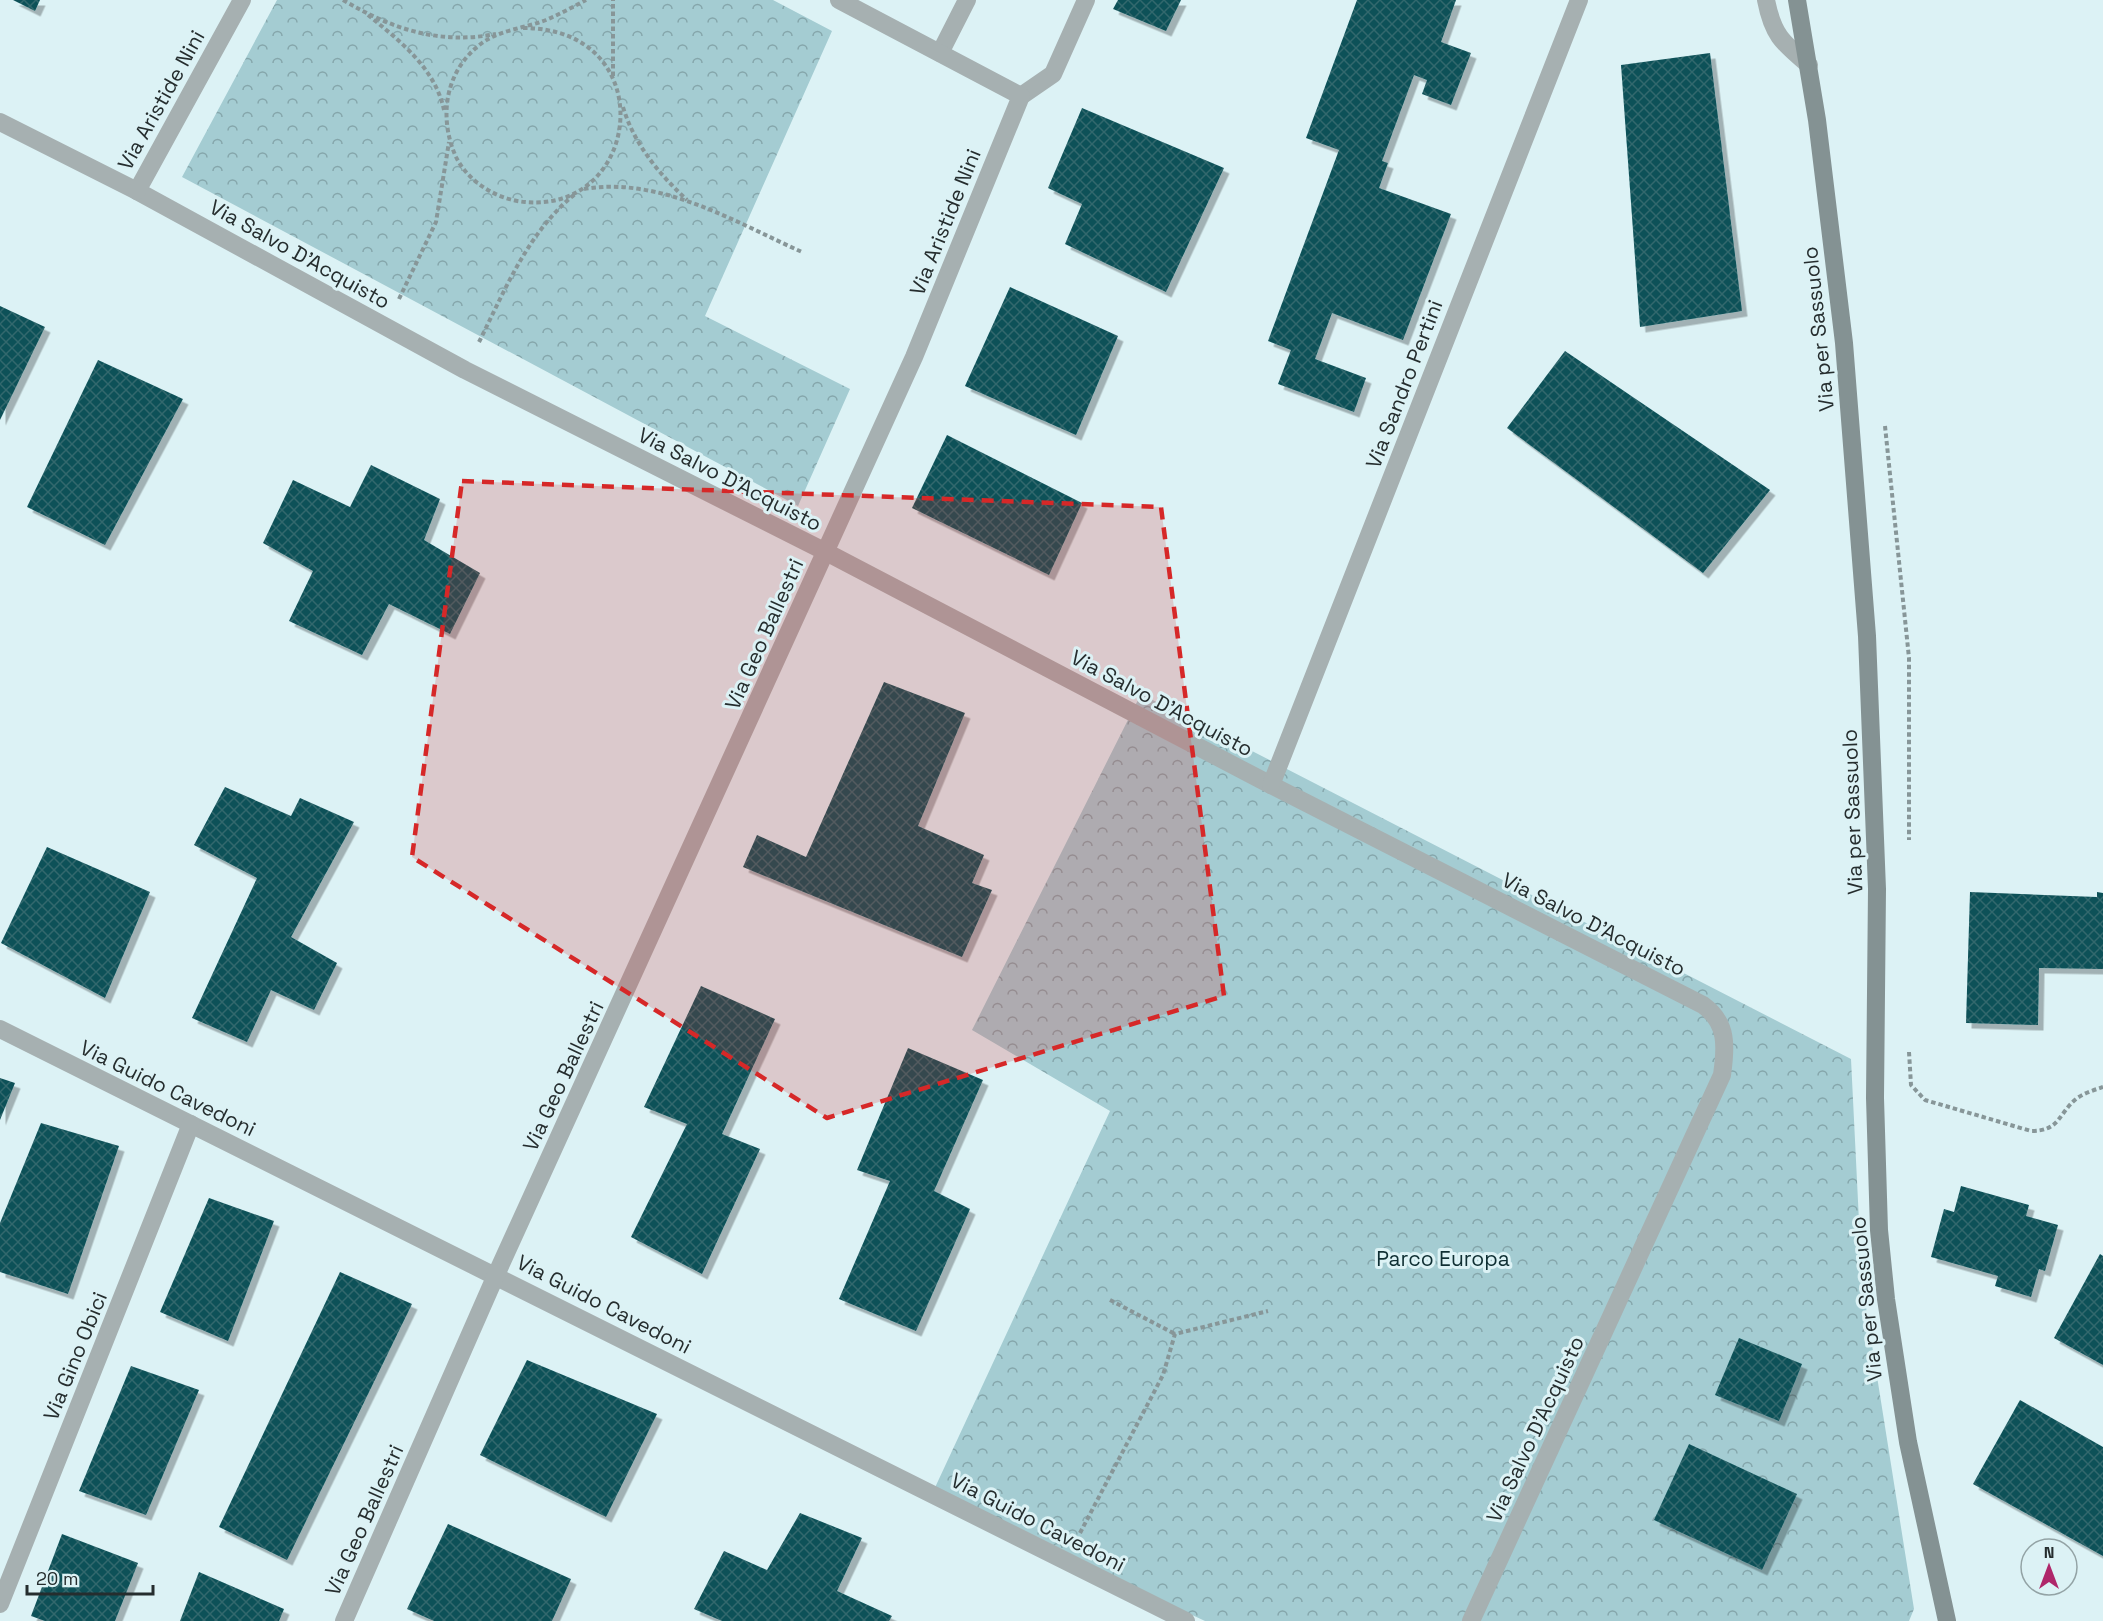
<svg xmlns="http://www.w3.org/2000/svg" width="2103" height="1621" font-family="'Space Grotesk',sans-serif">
<defs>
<pattern id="park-crowns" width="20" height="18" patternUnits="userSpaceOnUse" patternTransform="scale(1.5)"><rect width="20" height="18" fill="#a4ccd2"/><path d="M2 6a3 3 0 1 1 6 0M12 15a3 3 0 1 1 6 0" fill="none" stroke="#85a6ab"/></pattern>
<pattern id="building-cross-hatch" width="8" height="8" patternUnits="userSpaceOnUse" patternTransform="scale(1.5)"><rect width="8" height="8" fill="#0d5158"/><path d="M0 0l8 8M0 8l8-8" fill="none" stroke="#30676d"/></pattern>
<filter id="shadow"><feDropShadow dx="5.5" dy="5.5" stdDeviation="0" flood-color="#0004"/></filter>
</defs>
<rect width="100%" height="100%" fill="#dcf2f5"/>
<g fill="url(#park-crowns)">
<path d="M277,0H773L832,31L705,316L850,389L798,506L182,177Z"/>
<path d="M1141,694L1851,1059L1862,1282L1914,1609L1909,1621H1205L932,1494L1110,1111L972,1030Z"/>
</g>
<g fill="url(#building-cross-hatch)" filter="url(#shadow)">
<path d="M13,0H40L35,11Z"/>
<path d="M1118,0H1181L1166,31L1113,9Z"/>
<path d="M1357,0H1456L1441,42L1471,53L1451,105L1422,94L1427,80L1414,75L1382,161L1388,163L1379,188L1451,214L1403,340L1332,313L1315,359L1366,378L1354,412L1278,384L1291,350L1268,341L1339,150L1306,138Z"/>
<path d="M1710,53L1742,311L1640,327L1621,65Z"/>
<path d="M1082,108L1224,168L1166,292L1065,244L1082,204L1048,188Z"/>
<path d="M1010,287L1118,336L1076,435L965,386Z"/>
<path d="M0,306L45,327L0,420Z"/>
<path d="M1565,351L1770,490L1703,573L1507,428Z"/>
<path d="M98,360L183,399L105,545L27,507Z"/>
<path d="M947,435L1082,503L1049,575L912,508Z"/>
<path d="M371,465L440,499L424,540L480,573L450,634L389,604L362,655L289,621L313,571L263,543L293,480L350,507Z"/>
<path d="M884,682L965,713L918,826L984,855L972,883L992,890L962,957L743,867L757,835L806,857Z"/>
<path d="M225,787L291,816L300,798L354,822L291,937L337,963L314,1010L271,990L247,1042L192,1018L257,878L194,845Z"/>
<path d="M47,847L150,892L105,998L1,943Z"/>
<path d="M1970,892L2097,897V892L2103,893V969L2039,968L2038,1025L1966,1023Z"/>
<path d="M701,986L775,1019L722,1134L760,1149L702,1274L631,1237L687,1124L644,1107Z"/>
<path d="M908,1048L983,1080L934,1191L970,1209L916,1331L839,1299L890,1181L857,1170Z"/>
<path d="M0,1078L15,1083L0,1120Z"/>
<path d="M41,1123L119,1146L68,1294L0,1272V1223Z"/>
<path d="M1961,1186L2029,1205L2026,1216L2058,1225L2045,1271L2039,1269L2031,1297L1995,1286L1998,1276L1931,1257L1944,1209L1954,1212Z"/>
<path d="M209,1198L274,1221L228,1341L160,1312Z"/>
<path d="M2100,1254L2103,1256V1365L2054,1338Z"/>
<path d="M340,1272L412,1304L287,1560L219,1527Z"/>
<path d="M1739,1338L1802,1364L1779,1421L1715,1395Z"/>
<path d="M527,1360L657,1414L606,1517L480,1455Z"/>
<path d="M131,1366L199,1390L146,1515L79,1491Z"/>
<path d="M2020,1400L2103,1447V1556L1973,1484Z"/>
<path d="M1689,1444L1797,1494L1762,1570L1654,1520Z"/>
<path d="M800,1513L862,1538L837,1591L892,1616L889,1621H722L694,1609L724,1551L767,1570Z"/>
<path d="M448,1524L571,1579L552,1621H434L407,1609Z"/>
<path d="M62,1534L138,1563L115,1621H45L31,1616Z"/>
<path d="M199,1572L284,1609L279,1621H180Z"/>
</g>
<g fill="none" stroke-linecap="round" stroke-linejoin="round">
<g stroke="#879698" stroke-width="4" stroke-dasharray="4.5 3" stroke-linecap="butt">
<path d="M343,0C392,29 439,45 496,34"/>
<path d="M368,15C400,41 435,68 444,110"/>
<path d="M523,28C662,28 643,213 525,202C498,200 468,182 456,157C438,117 445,70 482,43C500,30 525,28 546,20C560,14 573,7 586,0"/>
<path d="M613,76V0"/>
<path d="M623,107C634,144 659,174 687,200"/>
<path d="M584,189C660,176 735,222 802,252"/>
<path d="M399,299L436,222L449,142"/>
<path d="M479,342C505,290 528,232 575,194"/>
<path d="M1885,426L1909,658V840"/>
<path d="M1909,1052L1911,1085L1925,1100L2031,1131C2060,1131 2058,1114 2076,1099C2084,1093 2094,1090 2103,1087"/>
<path d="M1110,1300L1175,1334"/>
<path d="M1080,1533L1163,1375L1175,1334L1268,1311"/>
</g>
<g stroke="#a6b0b1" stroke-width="18">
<path d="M940,53L967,0"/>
<path d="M1021,96L1053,74L1086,0"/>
</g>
<g stroke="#a6b0b1" stroke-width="18">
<path d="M1766,0C1773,36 1783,43 1809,65"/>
<path d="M0,122L137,191L465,370L826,552L1271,785L1703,1005C1728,1023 1726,1047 1722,1075L1471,1621"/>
<path d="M137,191L242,0"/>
<path d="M1271,785L1579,0"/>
<path d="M0,1029L1186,1621"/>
<path d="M0,1604L191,1124"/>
<path d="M344,1621L496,1275L914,357L1021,96L839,0"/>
</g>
<path stroke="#849293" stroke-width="18" d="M1797,0L1817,120L1844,343L1867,636L1877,889L1875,1098L1879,1230L1886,1299L1908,1442L1947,1621"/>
</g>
<path fill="#d62828" fill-opacity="0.2" stroke="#d62828" stroke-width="4.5" stroke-dasharray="12 8" stroke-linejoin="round" d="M462,481L1161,507L1224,996L827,1118L412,857Z"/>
<g text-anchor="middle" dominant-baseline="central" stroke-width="6" stroke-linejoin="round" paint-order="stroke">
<g font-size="21" fill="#252d2e" stroke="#dcf2f5">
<text transform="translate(161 100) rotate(-61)">Via Aristide Nini</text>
<text transform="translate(945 222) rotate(-68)">Via Aristide Nini</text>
<text transform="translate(300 254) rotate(29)">Via Salvo D'Acquisto</text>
<text transform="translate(1818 329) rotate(-96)">Via per Sassuolo</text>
<text transform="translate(1404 384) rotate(-69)">Via Sandro Pertini</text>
<text transform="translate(730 479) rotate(27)">Via Salvo D'Acquisto</text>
<text transform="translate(764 634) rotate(-66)">Via Geo Ballestri</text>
<text transform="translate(1162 703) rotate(28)">Via Salvo D'Acquisto</text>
<text transform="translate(1852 812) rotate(-92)">Via per Sassuolo</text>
<text transform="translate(1594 924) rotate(27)">Via Salvo D'Acquisto</text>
<text transform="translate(563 1076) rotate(-65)">Via Geo Ballestri</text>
<text transform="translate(168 1088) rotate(26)">Via Guido Cavedoni</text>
<text transform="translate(1866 1299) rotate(-96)">Via per Sassuolo</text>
<text transform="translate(604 1304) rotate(27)">Via Guido Cavedoni</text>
<text transform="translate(75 1356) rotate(-68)">Via Gino Obici</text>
<text transform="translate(1535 1429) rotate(-65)">Via Salvo D'Acquisto</text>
<text transform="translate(364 1520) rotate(-66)">Via Geo Ballestri</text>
<text transform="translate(1038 1522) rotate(27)">Via Guido Cavedoni</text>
</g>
<g font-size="21" fill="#0f2f33" stroke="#dcf2f5">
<text x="1443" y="1258">Parco Europa</text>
</g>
</g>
<g transform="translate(2049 1567)"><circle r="28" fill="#dcf2f5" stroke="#93a3a5" stroke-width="1.5"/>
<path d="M0-4.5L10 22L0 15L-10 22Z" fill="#af276a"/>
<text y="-9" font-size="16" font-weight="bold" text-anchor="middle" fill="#252d2e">N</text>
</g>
<path d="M27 1585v9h126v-9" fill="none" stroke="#252d2e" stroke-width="3"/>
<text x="36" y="1585" font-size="18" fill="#252d2e" stroke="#dcf2f5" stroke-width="4.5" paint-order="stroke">20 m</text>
</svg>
